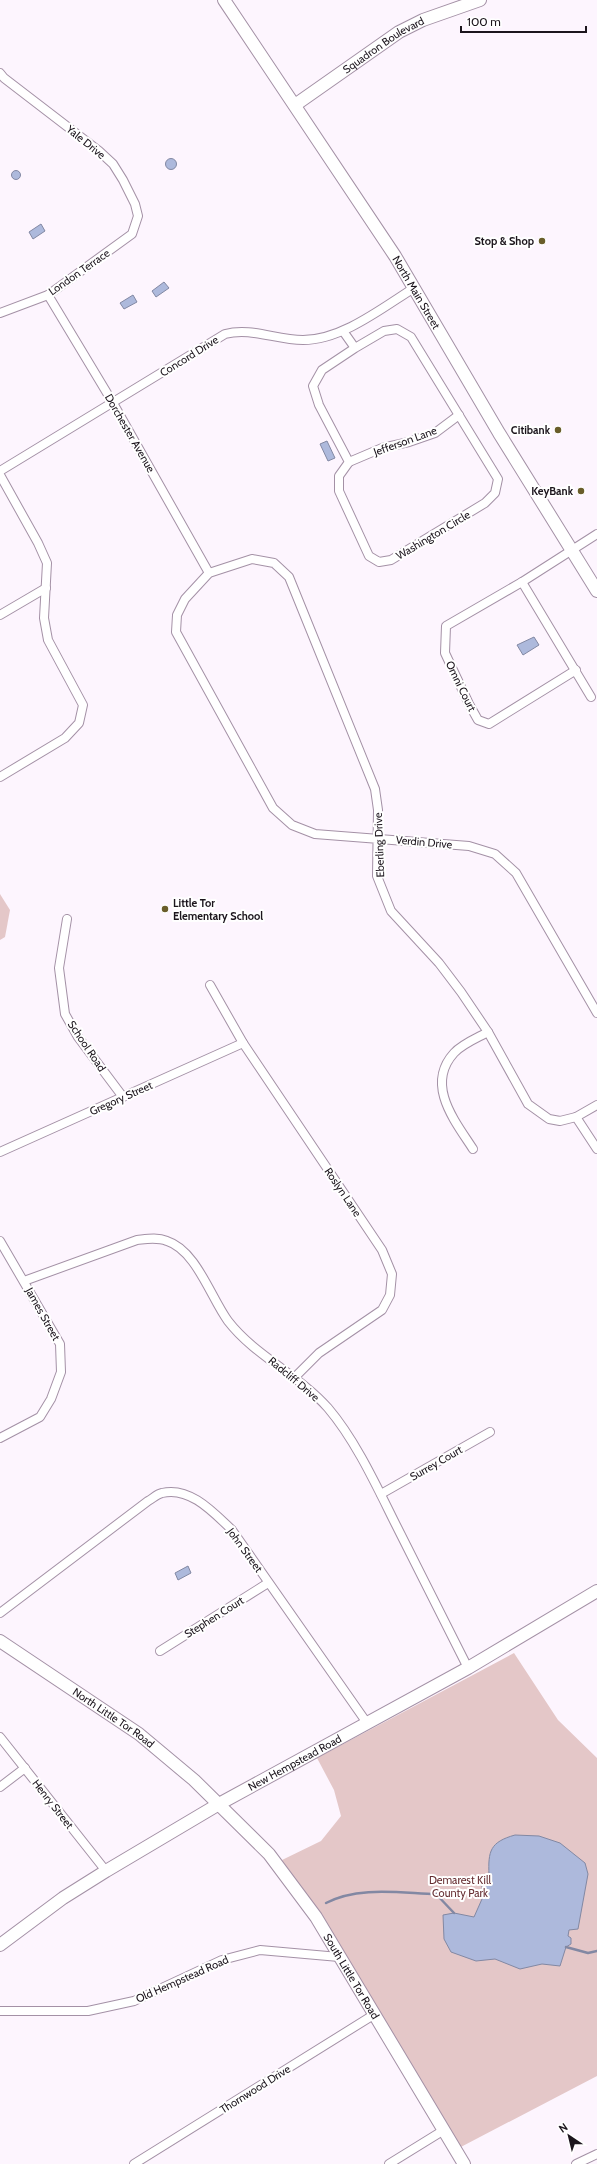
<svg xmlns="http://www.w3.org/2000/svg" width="597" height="2164" font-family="Cabin,sans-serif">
<rect width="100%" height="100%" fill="#fdf5fe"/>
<g fill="#e4c7c8">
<path d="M0,894L10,910L5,937L0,940Z"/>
<path d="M514,1653L558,1720L597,1758V2076L457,2149L282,1860L321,1841L341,1816L334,1790L317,1758Z"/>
</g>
<g fill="#adb9dc" stroke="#8288a3">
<circle cx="171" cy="164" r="5.5"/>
<circle cx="16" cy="175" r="4.5"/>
<path d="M41,224L45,231L33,239L29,232Z"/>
<path d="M164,282L169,288L156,297L152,291Z"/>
<path d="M133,295L137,302L124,309L120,303Z"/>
<path d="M327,441L335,458L328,461L320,444Z"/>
<path d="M534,637L539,645L523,655L517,645Z"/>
<path d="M188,1566L191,1573L178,1580L175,1573Z"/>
<path d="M515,1835L539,1836L560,1843L585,1863L588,1874L578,1929L569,1930L568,1936L571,1938V1944L566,1947L560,1966L542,1964L520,1969L495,1959L476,1961L451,1952L444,1939L443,1915L454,1913L474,1917L482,1899V1884L489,1875C488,1851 490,1842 515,1835Z"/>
</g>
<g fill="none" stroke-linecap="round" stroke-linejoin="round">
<g stroke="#8288a3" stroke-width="2.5">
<path d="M326,1903C358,1886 400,1893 436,1894L454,1913"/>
<path d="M566,1947L588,1953L597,1951"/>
</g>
<g stroke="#a491a6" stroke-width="10">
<g id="street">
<path d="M0,73L4,78L99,151L113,164L123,180L135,204L138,216L132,234L48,295L0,313"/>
<path d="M48,295L113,403L209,573"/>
<path d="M343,331L355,348L322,370L313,386L319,405L349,462L339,476V491L369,556L379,562L391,560L485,503L495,493L498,479L411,337L397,329L384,331L355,348"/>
<path d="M349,462L382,448L409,442L435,433L459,415"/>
<path d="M0,471L225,334C251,327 276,340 303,340C342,340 382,308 414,288"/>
<path d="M0,475L38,543L47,563L44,618L48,640L83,705L79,723L65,738L0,777"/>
<path d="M522,582L591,697"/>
<path d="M0,615L46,588"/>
<path d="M576,670L489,724L478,720L469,704L445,653L446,626L522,582L597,534"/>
<path d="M67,919L59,968L65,1014L78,1037L123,1097"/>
<path d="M210,985L243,1043L382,1250L392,1274L390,1295L382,1310L319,1353L294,1378"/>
<path d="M597,1013L516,873L495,854L469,846L315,834L292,825L273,808L176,632L177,615L185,599L209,573L252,559L274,563L289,577L375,789L378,810L377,876L391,911L439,963L461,992L488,1032L528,1104L549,1119L560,1121L576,1117L597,1149"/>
<path d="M576,1117L597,1105"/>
<path d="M473,1149C455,1121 425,1085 454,1053C462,1044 477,1038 488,1032"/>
<path d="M0,1152L243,1043"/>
<path d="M0,1241L60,1344L61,1372L51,1399L40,1417L0,1438"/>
<path d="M24,1281L137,1240C147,1239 157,1237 167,1241C196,1250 211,1298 228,1321C255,1356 299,1375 328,1408C356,1441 377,1487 396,1525C420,1573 444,1620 468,1668"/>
<path d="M381,1494L490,1432"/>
<path d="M0,1613L148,1501C152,1499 157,1494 162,1493C190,1486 214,1513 232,1530L367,1723"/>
<path d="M160,1651L268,1583"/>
<path d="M0,1737L106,1871"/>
<path d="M0,1787L25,1768"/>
<path d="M0,2011H88L134,2001L222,1960L260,1950L339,1957"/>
<path d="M134,2164L375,2014"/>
<path d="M389,2164L444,2130"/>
<path d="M576,2164L597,2154"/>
</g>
</g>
<g stroke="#a491a6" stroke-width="14">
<g id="secondary">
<path id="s1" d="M224,0L395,256L499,433L597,591"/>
<path id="s2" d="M295,105L399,32L423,20L480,0"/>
<path id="s3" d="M0,1641L139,1734L194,1780L269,1854L316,1917L464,2164"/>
<path id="s4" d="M0,1945L63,1898L106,1871L219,1804L468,1668L597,1591"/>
</g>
</g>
<use href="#street" stroke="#fff" stroke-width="8"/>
<use href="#secondary" stroke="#fff" stroke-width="12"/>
</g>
<g fill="#695d2a" stroke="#fff" stroke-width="1.5">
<circle cx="542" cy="241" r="4"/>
<circle cx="558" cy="430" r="4"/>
<circle cx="581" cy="491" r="4"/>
<circle cx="165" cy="909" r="4"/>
</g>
<g text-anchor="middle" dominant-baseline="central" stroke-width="4" stroke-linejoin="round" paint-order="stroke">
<g font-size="11" fill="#1c151d" stroke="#fff">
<text stroke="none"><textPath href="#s2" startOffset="107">Squadron Boulevard</textPath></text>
<text transform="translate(86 142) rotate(39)">Yale Drive</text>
<text transform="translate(79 272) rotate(-35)">London Terrace</text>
<text stroke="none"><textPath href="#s1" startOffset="350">North Main Street</textPath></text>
<text transform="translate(189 356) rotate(-32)">Concord Drive</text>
<text transform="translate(130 433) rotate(60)">Dorchester Avenue</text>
<text transform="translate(405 441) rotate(-20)">Jefferson Lane</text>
<text transform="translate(433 535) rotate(-31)">Washington Circle</text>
<text transform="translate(461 686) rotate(64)">Omni Court</text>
<text transform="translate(424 842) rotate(5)">Verdin Drive</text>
<text transform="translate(379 845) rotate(-92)">Eberling Drive</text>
<text transform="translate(87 1046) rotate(56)">School Road</text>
<text transform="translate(121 1098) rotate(-24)">Gregory Street</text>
<text transform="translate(343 1192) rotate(56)">Roslyn Lane</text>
<text transform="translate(43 1314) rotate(61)">James Street</text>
<text transform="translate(294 1379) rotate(40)">Radcliff Drive</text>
<text transform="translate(436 1463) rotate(-30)">Surrey Court</text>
<text transform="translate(245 1550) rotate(54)">John Street</text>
<text transform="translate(214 1617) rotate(-32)">Stephen Court</text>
<text stroke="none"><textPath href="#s3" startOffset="137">North Little Tor Road</textPath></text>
<text stroke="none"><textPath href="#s4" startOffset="347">New Hempstead Road</textPath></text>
<text transform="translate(53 1804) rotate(52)">Henry Street</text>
<text stroke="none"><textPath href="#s3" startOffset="492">South Little Tor Road</textPath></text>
<text transform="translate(182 1979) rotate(-24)">Old Hempstead Road</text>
<text transform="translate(255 2089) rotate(-32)">Thornwood Drive</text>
</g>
<g font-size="11" font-weight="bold" fill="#1c151d" stroke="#fff" text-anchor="end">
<text x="534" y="241">Stop &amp; Shop</text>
<text x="550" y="430">Citibank</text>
<text x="573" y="491">KeyBank</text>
<text x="173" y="903" text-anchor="start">Little Tor<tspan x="173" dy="13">Elementary School</tspan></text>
</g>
<g font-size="11" fill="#652d31" stroke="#fff">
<text x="460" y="1880">Demarest Kill<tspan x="460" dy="13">County Park</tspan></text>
</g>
</g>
<g transform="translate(569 2136) rotate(325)" stroke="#ffffff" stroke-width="3" paint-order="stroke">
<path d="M0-3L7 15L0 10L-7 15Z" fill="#1c151d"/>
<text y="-6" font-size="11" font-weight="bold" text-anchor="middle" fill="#1c151d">N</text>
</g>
<path d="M461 26v6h125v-6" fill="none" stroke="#1c151d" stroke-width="2"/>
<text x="467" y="26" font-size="12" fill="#1c151d" stroke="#ffffff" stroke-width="3" paint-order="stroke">100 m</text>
</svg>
